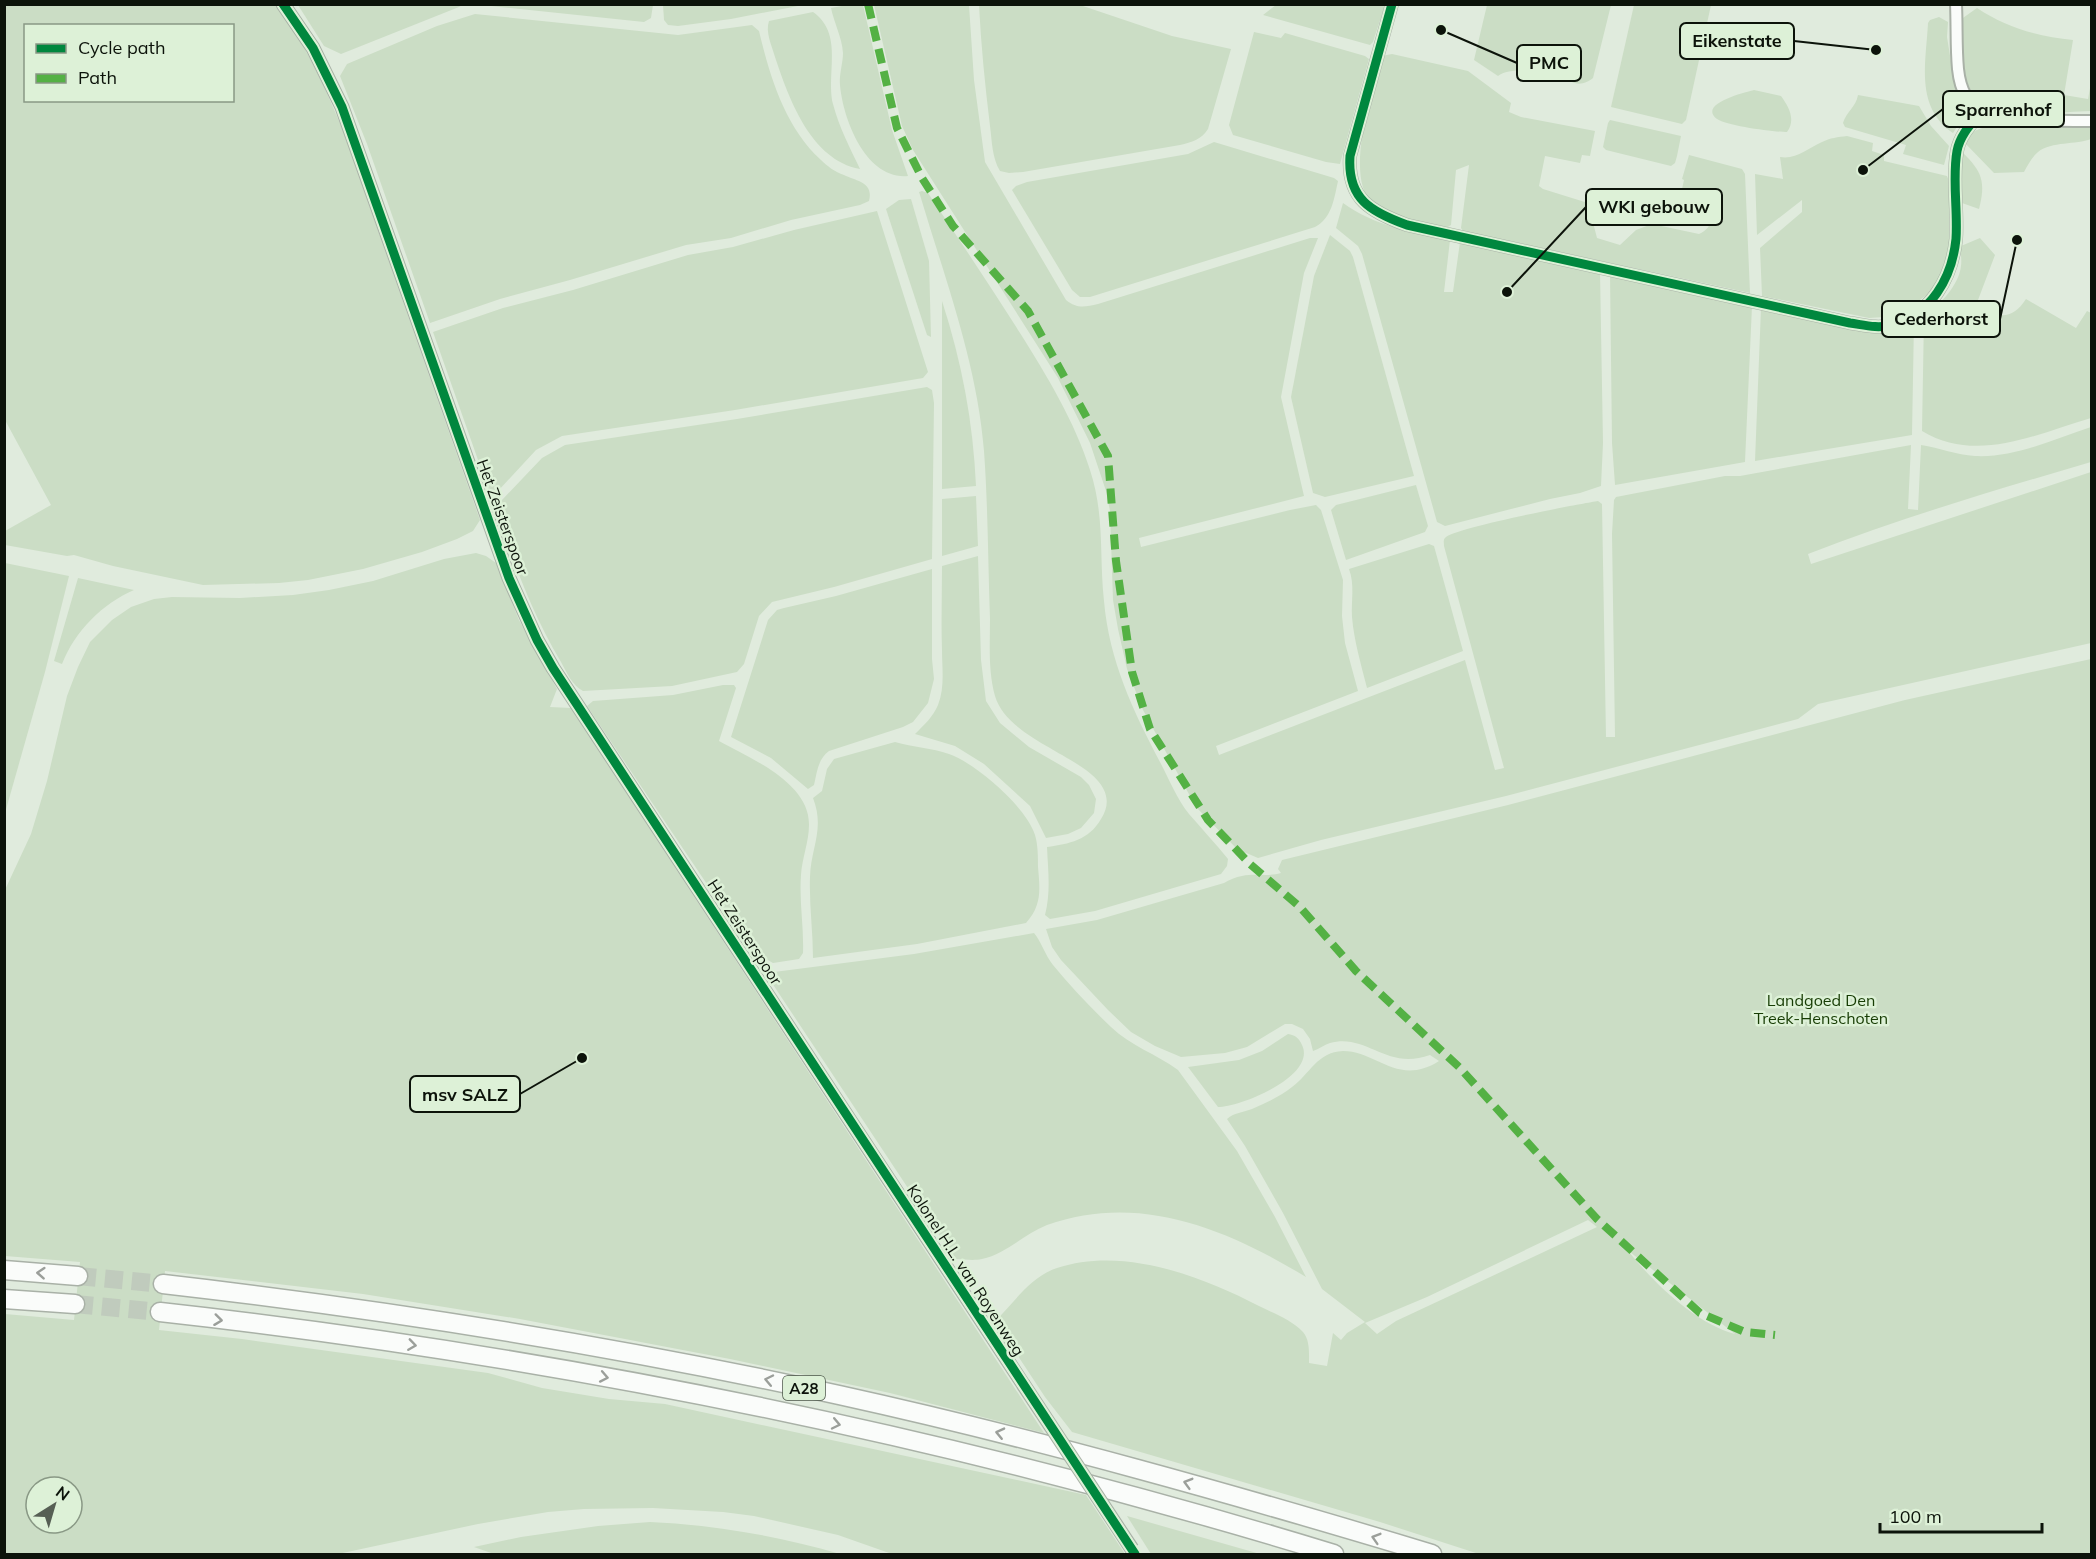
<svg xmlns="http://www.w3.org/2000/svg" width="2096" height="1559" font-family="Mulish,sans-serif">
<rect width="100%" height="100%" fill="#e0ebdd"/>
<g fill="#cbddc5" fill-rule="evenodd">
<path d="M5,5H278C306,47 323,82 342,128L480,520L473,531L457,539L422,552L363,569L308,580L279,583L203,585L113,566L74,555L67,556L5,545V531L51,505L5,420ZM26,26H232V100H26Z"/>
<path d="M298,5H462L459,7L341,54L324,46Z"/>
<path d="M653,5L651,18L644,22L491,6L490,5Z"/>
<path d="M663,5V4L803,5L731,19L678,26L668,25L664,20Z"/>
<path d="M847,5H863L892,130L908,176C866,180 843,119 840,85C839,74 843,63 843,53C842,37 834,23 831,8Z"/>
<path d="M874,5H969L974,80L985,162L1066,300C1077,309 1085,307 1098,304L1310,238H1318L1304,273L1281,397L1304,496L1139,538L1141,547L1290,510L1316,505L1321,510L1343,580L1342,616L1345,643L1358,691L1216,746L1219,755L1465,660L1495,770L1504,768L1444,546C1444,544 1443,540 1445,538C1452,528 1579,504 1598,501L1602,504L1606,737H1615L1612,534L1614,500L1616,497L1725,476H1740L1911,445L1908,509L1918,510L1921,445C1940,448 1956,455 1975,456C2015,458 2054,439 2091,427V462C1996,490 1900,518 1808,554L1811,564L2091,472V643L1818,704L1798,719L1506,796L1321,840L1258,858L1237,849L1196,807L1143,710L1127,669L1118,629L1113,600L1110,511L1106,491L1090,443L1058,378L913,150L902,126Z"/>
<path d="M979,5H1080L1172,36L1231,49L1208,129C1201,140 1192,142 1180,145L1023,172L1009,173L1000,171C992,158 992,141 990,126C985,85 981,45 979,5Z"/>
<path d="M1276,5V4L1385,5L1373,42L1370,45L1263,15Z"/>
<path d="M1487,5H1611L1593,78C1588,82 1581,85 1575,83C1570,82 1564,77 1558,75C1544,70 1509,67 1498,76L1474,60Z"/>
<path d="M1634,5H1711L1686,120L1682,124L1611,107Z"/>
<path d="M1977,8C2005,27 2039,37 2073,40L2064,95L2088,99L2091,83V111C2065,112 2019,116 1994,108C1981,104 1970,93 1966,80C1959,62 1961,39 1960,20Z"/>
<path d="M813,12C844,34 826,73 833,104C839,127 850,148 860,169C811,160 789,99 775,57C772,46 765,32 769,21Z"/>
<path d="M475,14L678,35L752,25L759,31C770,77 785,127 821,160C827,166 835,172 844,175C856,181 874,182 869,201L860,205L791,220L731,238L686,245L570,280L500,299L430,323L367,144L340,76L347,64L437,26Z"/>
<path d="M1939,17L1948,22L1947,37L1952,68L1966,106V113L1953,133C1915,107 1926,63 1928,23L1930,20Z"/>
<path d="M1254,32L1281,38L1285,33L1365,56L1369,59L1340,164L1326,162L1233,135L1229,125Z"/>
<path d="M1392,54L1468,71L1511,103L1509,112L1521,117L1595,131L1590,156L1582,155L1580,163L1545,156L1539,186L1543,189L1588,203L1597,238L1620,245L1636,230L1652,224L1699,234C1714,228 1714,211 1717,197L1682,189L1684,180L1682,179L1689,155L1742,169L1745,174L1750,293L1463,231L1461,228L1469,165L1456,170L1451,225L1448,227C1422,222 1395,220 1373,203C1343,180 1373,87 1381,56Z"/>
<path d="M1754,90L1781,96C1789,107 1796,120 1787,132C1774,132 1727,126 1717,119C1697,104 1746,92 1754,90Z"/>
<path d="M1858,95L1919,106L1931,126L1949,146L1944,165L1903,154L1906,145L1845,127L1843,123C1846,112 1856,107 1858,95Z"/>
<path d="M1610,120L1681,136L1677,156L1675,163L1671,166L1606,150L1603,147L1608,123Z"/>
<path d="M2011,123L2091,124V139C2076,145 2052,141 2038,152C2032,157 2028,165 2024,172L1994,173L1962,140C1974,127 1994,125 2011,123Z"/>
<path d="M1847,136L1873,143L1872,151L1884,155V161L1947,176L1949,181V250L1945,270L1939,282L1929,293L1907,310L1884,317L1869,318L1762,296L1760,248L1802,212V200L1757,235L1755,174L1783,179L1780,157C1796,160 1808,148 1822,142C1830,138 1838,137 1847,136Z"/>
<path d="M1214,142L1334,178L1338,181C1334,199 1332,218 1315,227L1090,297H1080L1072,290L1012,190L1016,186L1027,182L1188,154Z"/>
<path d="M1962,152C1982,171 1986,182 1979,209L1962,203Z"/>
<path d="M922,191L928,193C959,239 990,286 1020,333C1047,376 1075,422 1090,470C1105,516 1099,555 1104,601C1109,660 1133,711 1160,762C1169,779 1177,799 1189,814C1202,829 1215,843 1228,859L1227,866L1221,874L1095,911L1050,919L1045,915C1051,892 1048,870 1047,847C1069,844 1089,840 1101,819C1124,783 1072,762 1050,748C1029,736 1002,720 995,696C988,671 990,644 990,619C988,563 988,506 984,451C977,363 945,279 920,195L919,192Z"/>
<path d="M911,199L929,261L931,337L927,335L886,209L899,200Z"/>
<path d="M1343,203C1374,226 1413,232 1450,240L1444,292H1453L1460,242L1600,272L1603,443L1601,486L1580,493L1550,499L1445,526L1437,522L1362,254L1358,246L1336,228Z"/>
<path d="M877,211L928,372L923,378L735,410L562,436L536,450L497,492L490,494L433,332L503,308L573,290L688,255L733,247L794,230Z"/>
<path d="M1330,235L1350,251L1353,257L1414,476L1325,497L1313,493L1291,397L1314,276Z"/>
<path d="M1980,238L1995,255L1978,300C1994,320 2012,321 2026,299L2076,328L2087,311L2091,313V418C2036,434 1977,464 1922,431L1924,316C1940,305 1959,285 1961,266C1962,259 1960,252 1961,246Z"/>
<path d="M1610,274L1752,306L1745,462L1615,485L1612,443Z"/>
<path d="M942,301C962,363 973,421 976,486L942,489Z"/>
<path d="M1761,308L1903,326L1914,321L1912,435L1755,461Z"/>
<path d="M927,387L932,390L934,403L932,559L834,587L772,602L759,616L744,664L737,672L672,686L583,691C572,685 567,673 561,662C531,612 512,558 493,503L502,500L542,458L565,445L737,419Z"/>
<path d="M1416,485L1428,526L1425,532L1346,560L1331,510L1336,505Z"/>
<path d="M976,496L978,546L942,556V499Z"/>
<path d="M1429,544L1434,546L1463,651L1367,688C1361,664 1354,641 1352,617C1351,601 1355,585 1349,569Z"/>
<path d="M476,553L486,556L496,563L519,620L557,689L550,707L571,708L1044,1433L890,1393L730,1359L520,1319L363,1294L165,1271L159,1330L242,1339L488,1373L542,1388L609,1399L665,1404L1086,1495L1125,1554H892L838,1535L754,1516L723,1512L653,1508L584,1509L548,1512L478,1524L338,1554H5V1314L74,1320L80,1262L5,1256L4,892L31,834L47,781L67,696L78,667L90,642L112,620L131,607L154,599L172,597L240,598L293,595L329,590L373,581L444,559ZM36,1487H72V1523H36Z"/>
<path d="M978,556L981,660L986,701L1000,723L1029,747L1081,777L1089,785L1096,799L1094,813L1081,828L1068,834L1046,838L1030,806L984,764L955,746L915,734C924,725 933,717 938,705C945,687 942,669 942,650C941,622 942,594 942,566Z"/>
<path d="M5,563L69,576L45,672L5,813Z"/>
<path d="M932,569V659L934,679L928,703L913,722L903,727L829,751C818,759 817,772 814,785L808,789L771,758L731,737L768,620L777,610L784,608L836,596Z"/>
<path d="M78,578L134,590C102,604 75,631 62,664L54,661Z"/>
<path d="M2091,659V1554H1479L1380,1522L1072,1432L1045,1397L995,1321C1015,1302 1030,1277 1057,1268C1123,1246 1201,1276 1259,1306C1273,1313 1292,1320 1303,1332C1310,1340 1309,1353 1309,1363L1327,1366L1333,1333L1341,1340L1347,1333L1365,1322L1322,1289L1283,1213L1245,1146L1227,1119C1233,1113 1244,1112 1252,1109C1266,1103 1281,1096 1292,1087C1310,1074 1317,1052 1343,1051C1377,1051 1398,1087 1439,1061L1430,1055C1386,1071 1367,1033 1330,1043C1324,1045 1319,1049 1313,1051L1310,1039L1303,1029L1292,1024H1285L1247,1047L1225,1053L1181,1057L1155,1046L1131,1032L1108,1010L1061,960L1052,947L1046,929L1097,920L1224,883C1229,880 1236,877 1242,876C1256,873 1267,877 1281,873L1278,869L1282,860L1508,805L1905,700ZM1588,1220L1597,1227L1396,1321L1377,1334L1365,1323L1427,1297ZM1629,1252H1630L1735,1334C1696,1324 1653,1282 1629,1252Z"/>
<path d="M723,685H734L736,688L719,741C750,758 810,783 809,825C809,842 802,858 801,875C799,901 804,927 803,953L799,959L773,963L752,951L587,706L593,701L673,695Z"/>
<path d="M895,742C913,747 932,748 949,754C977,764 1026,807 1035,835C1038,845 1038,857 1038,867C1040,890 1042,905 1026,923L917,944L813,958C813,931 809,904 810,877C811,847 825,829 813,798L822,791L827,769L834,759Z"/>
<path d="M1034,933C1041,941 1045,955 1053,965C1071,987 1091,1008 1111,1027C1131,1046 1156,1054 1178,1070L1237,1151L1275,1217L1306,1277C1227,1229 1139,1192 1047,1225C1024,1234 1006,1254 982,1259C972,1261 965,1259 955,1259L770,980L774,972L914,954Z"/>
<path d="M1288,1034C1295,1035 1299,1038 1302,1045C1317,1076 1240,1107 1218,1107L1188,1067L1239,1060L1262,1051Z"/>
<path d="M1127,1516L1260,1554H1151Z"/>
<path d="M650,1522C715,1525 778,1536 840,1554H494L474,1547L521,1537L598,1526Z"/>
</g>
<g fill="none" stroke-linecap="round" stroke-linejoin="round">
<g stroke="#c0cbbd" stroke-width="18" stroke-dasharray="18 9" stroke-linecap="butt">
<path d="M78,1276L163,1284"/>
<path d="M75,1304L160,1312"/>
</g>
<g stroke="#a9b1a7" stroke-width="14">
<g id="minor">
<path d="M1392,4L1350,156C1347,199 1371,212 1407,225L1850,323C1864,325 1878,329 1891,325C1931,315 1952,278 1956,239C1958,210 1952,179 1957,151C1960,135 1971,124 1981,112"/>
<path d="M1956,4C1957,26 1956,48 1958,69C1963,118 1996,120 2036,120C2054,121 2073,121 2092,121"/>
</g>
</g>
<g stroke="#a9b1a7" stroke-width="15">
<path id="tertiary" d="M283,4L313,48L342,107L509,578L537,640L553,668L1023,1384"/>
</g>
<g stroke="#a9b1a7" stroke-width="21">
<g id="motorway">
<path d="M4,1270L78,1276"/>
<path d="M163,1284C390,1310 616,1346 839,1395C1039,1439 1236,1495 1432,1554"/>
<path d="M4,1299L75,1304"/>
<path d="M160,1312C558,1356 952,1437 1334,1554"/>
</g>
</g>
<use href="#minor" stroke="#fafcfa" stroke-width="10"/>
<use href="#tertiary" stroke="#fafcfa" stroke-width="12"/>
<use href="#motorway" stroke="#fafcfa" stroke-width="18"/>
<g stroke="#a9b1a7" stroke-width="15" stroke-linecap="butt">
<path id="tertiary-bridge" d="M1023,1384L1132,1549"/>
</g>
<use href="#tertiary-bridge" stroke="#fafcfa" stroke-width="12"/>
<path stroke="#54b144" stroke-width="8" stroke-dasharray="15 8" stroke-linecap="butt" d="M868,4L897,128L922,178L953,226L1028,311L1108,456L1116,561L1132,672L1150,729L1208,820L1250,864L1300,907L1356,971L1459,1067L1597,1219L1700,1313L1745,1332L1775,1335"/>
<g stroke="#ddf1d7" stroke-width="13">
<g id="cycleway">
<path d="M283,4L313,48L342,107L509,578L537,640L553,668L1135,1554"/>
<path d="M1392,4L1350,156C1347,199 1371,212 1407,225L1850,323C1864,325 1878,329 1891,325C1931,315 1952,278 1956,239C1958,210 1952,179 1957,151C1960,135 1971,124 1981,112"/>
</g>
</g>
<use href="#cycleway" stroke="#00873e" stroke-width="9"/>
</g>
<defs><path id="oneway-chevron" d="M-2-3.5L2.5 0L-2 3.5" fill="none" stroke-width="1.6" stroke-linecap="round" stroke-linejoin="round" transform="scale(1.5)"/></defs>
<g stroke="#9b9f9a">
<use href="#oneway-chevron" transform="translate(41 1273) rotate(-176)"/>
<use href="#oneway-chevron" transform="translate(218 1320) rotate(7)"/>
<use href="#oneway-chevron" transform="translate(412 1345) rotate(8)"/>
<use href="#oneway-chevron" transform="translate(604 1377) rotate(11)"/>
<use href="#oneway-chevron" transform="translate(769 1380) rotate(-168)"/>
<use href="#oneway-chevron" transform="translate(836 1424) rotate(12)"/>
<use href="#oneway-chevron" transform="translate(1000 1433) rotate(-167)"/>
<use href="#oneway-chevron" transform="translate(1188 1483) rotate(-164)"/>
<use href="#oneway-chevron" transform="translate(1376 1538) rotate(-163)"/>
</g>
<g text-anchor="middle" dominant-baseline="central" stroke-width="5" stroke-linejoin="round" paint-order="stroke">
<rect fill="#ddf1d7" stroke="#4b5648" stroke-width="1.5" x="783" y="1376" width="42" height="24" rx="4.5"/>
<g font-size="15" font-weight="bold" fill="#0c130a">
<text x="804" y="1388">A28</text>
</g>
<g font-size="16" fill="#0c130a" stroke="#ddf1d7">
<text transform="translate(503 517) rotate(70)">Het Zeisterspoor</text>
<text transform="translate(745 932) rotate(57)">Het Zeisterspoor</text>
<text transform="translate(966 1270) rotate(57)">Kolonel H.L. van Royenweg</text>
</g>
<g font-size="16" fill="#173c04" stroke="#ddf1d7">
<text x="1821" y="1000">Landgoed Den<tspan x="1821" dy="18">Treek-Henschoten</tspan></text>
</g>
</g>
<path fill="none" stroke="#0c130a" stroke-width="2" d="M1876 50L1794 41M1441 30L1517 63M1863 170L1943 109M1507 292L1586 207M2017 240L2000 319M582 1058L520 1094"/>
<g fill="#0c130a" stroke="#ddf1d7" stroke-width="2">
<circle cx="1876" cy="50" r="6"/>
<circle cx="1441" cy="30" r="6"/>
<circle cx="1863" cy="170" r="6"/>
<circle cx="1507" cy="292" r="6"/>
<circle cx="2017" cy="240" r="6"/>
<circle cx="582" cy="1058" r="6"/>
</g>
<g fill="#ddf1d7" stroke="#0c130a" stroke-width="2">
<rect x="1680" y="23" width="114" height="36" rx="6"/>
<rect x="1517" y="45" width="64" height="36" rx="6"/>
<rect x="1943" y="91" width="121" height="36" rx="6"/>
<rect x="1586" y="189" width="136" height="36" rx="6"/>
<rect x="1882" y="301" width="118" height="36" rx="6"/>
<rect x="410" y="1076" width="110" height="36" rx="6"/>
</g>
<g font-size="18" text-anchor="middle" font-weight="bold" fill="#0c130a">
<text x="1737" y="47">Eikenstate</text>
<text x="1549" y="69">PMC</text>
<text x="2003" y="116">Sparrenhof</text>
<text x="1654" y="213">WKI gebouw</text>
<text x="1941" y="325">Cederhorst</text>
<text x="465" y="1101">msv SALZ</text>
</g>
<rect width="2096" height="1559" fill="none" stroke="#0c130a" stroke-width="12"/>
<rect x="24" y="24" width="210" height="78" fill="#ddf1d7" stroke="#899885" stroke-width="1.5"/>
<rect x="36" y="44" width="30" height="9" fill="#00873e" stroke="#899885" stroke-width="1.5"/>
<text x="78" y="54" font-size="18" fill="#0c130a">Cycle path</text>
<rect x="36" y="74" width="30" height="9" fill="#54b144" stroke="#899885" stroke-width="1.5"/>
<text x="78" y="84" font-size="18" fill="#0c130a">Path</text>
<g transform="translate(54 1505) rotate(37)"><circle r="28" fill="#ddf1d7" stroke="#899885" stroke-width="1.5"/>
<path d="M0-4.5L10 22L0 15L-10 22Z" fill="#565f54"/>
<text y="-9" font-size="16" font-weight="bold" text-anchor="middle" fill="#0c130a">N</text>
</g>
<path d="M1880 1523v9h162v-9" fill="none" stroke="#0c130a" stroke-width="3"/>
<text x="1889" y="1523" font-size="18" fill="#0c130a" stroke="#ddf1d7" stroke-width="4.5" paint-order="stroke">100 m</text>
</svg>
